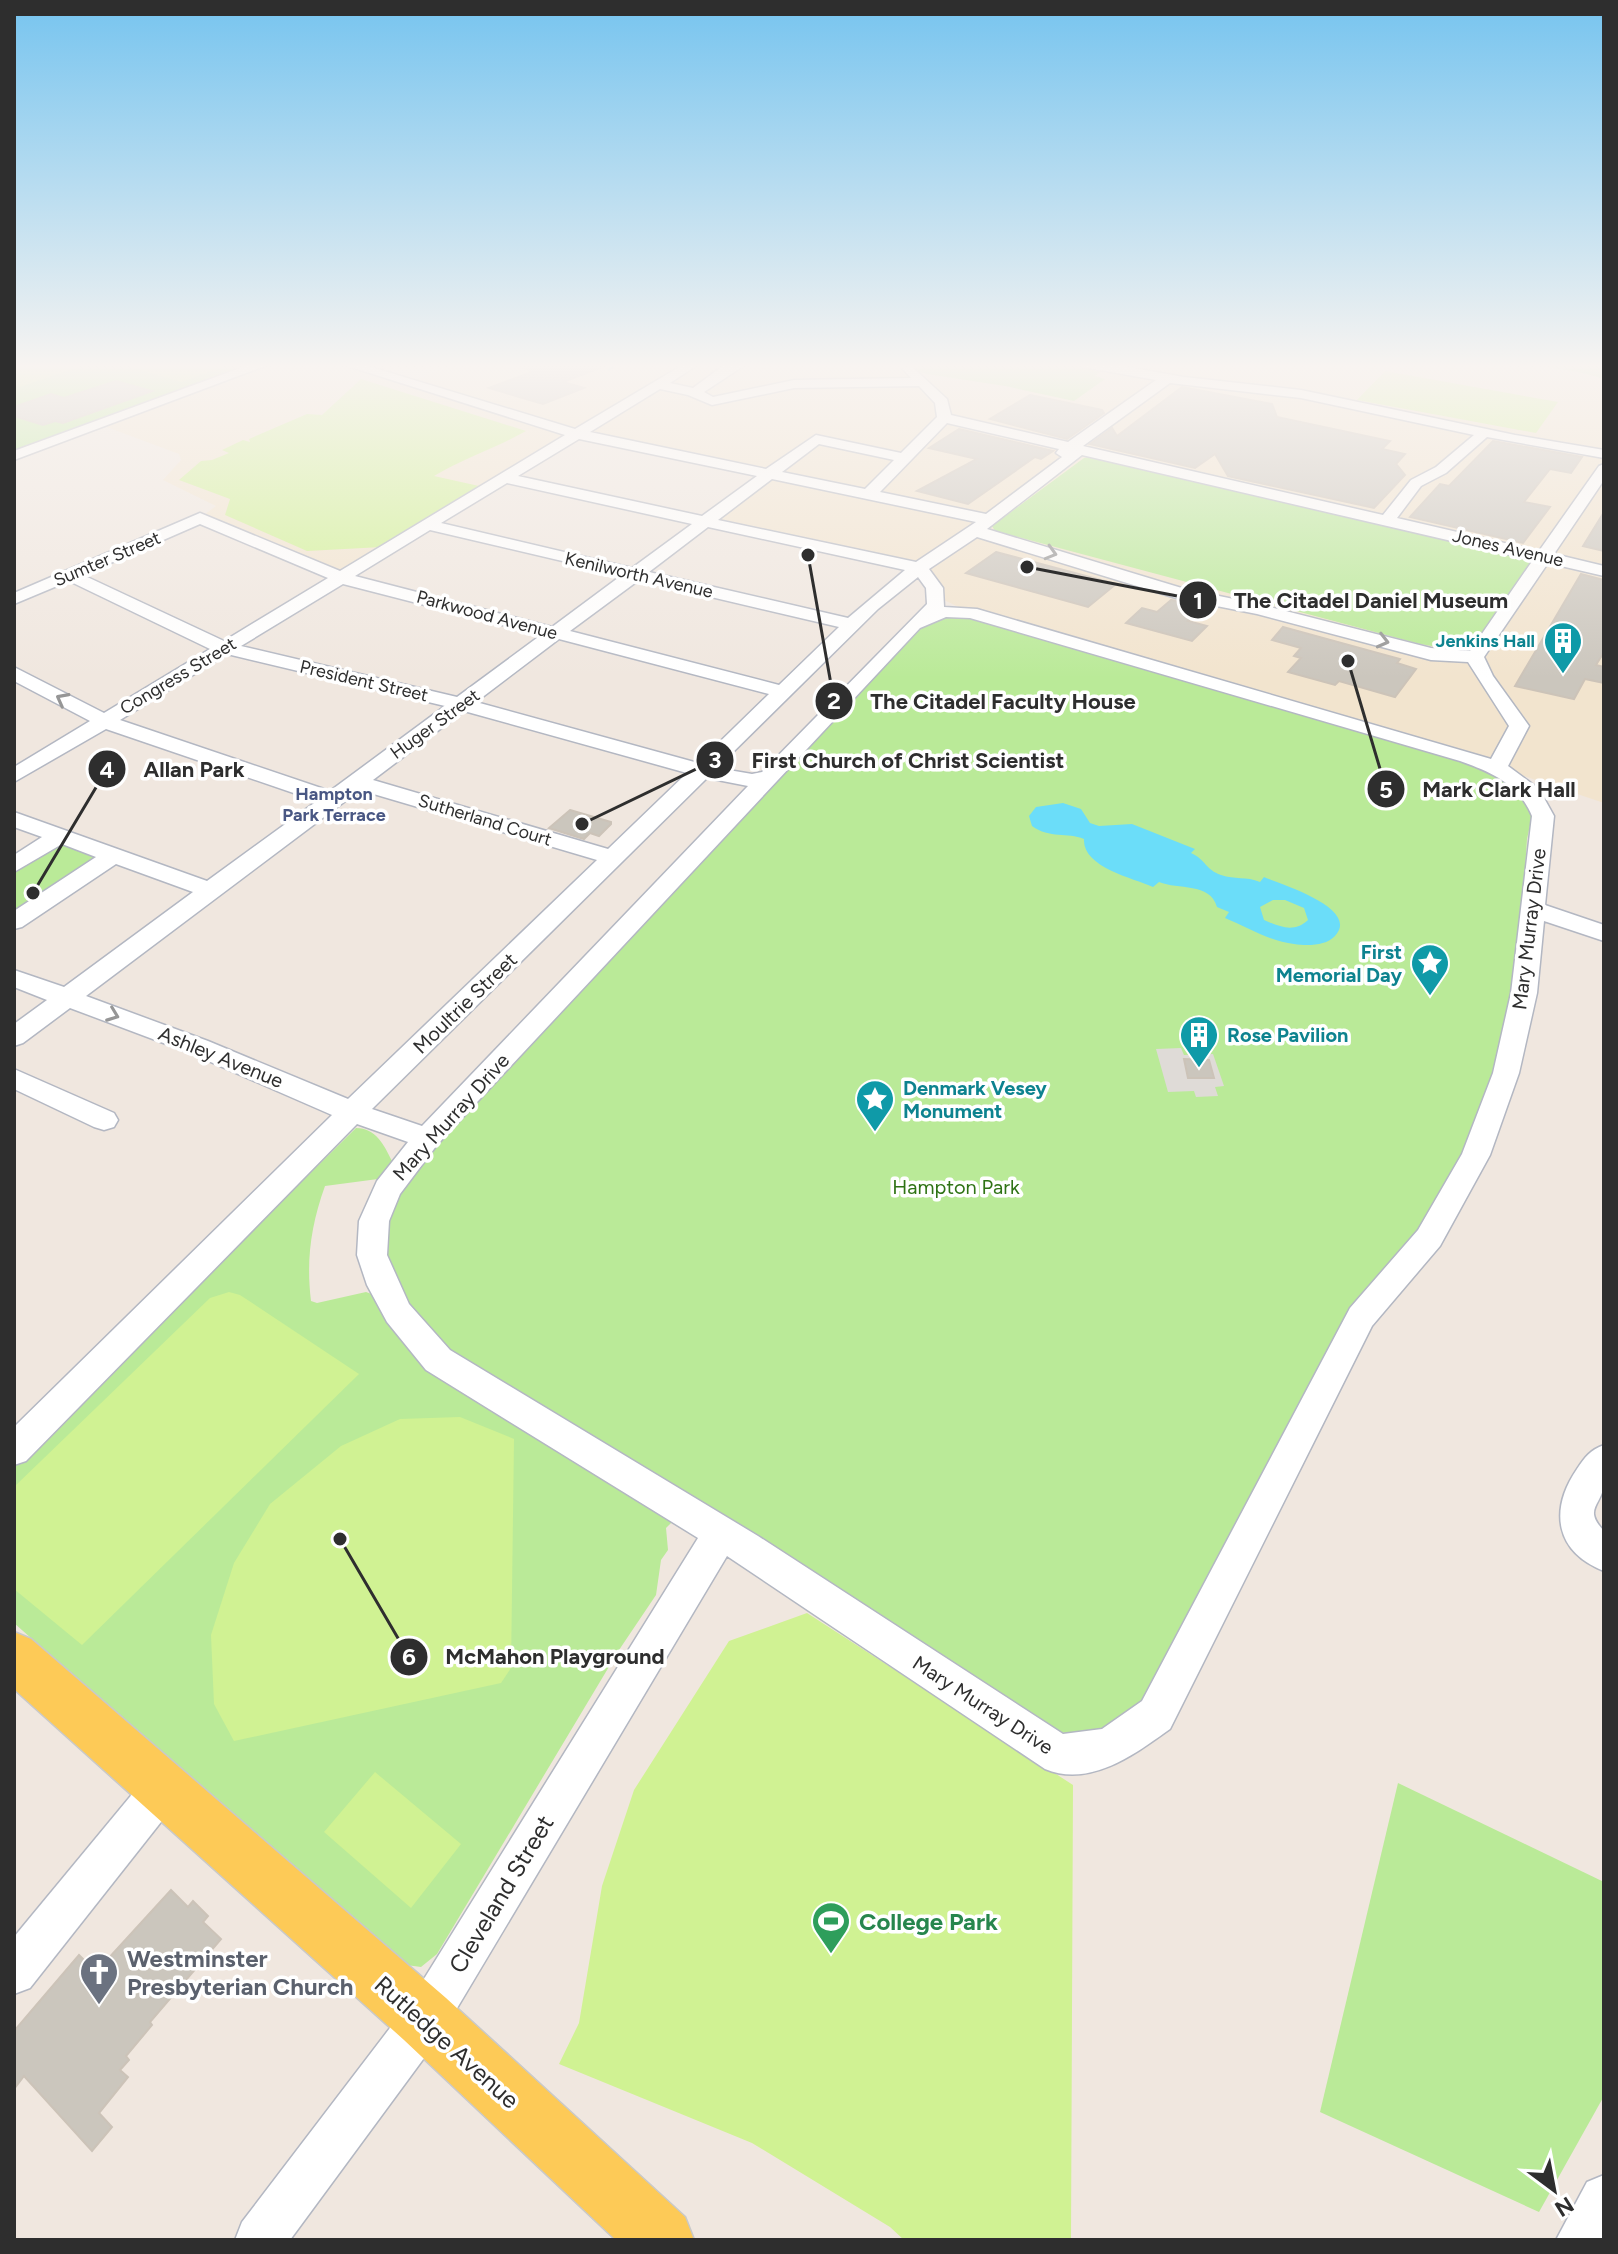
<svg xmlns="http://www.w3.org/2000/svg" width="1618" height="2254" font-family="Figtree,sans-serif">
<rect width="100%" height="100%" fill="#f0e7df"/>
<path fill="#f2e4ce" d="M281,363H336L409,382L460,363H1393L1508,366L1584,372L1604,379V411L1600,416L1604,421V803L1497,767L971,613L944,600L927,575L709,521L770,475L576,435L342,578L200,518L216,506L163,480L181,460L179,454L104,426Z"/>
<g fill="#baea98">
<path d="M14,363H256L14,451Z"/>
<path d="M921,363H1080L1105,368L1095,376L1105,379L1074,401L1005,386L927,374L918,371L915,367Z"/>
<path d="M1393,363H1604V379C1538,357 1462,369 1393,363Z"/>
<path d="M1098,455L1535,556L1475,647L1461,651L1420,644L995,531L992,526L1084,458Z"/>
<path d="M941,615L971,616L1472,762L1514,784L1533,812L1527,839L1518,978L1498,1065L1472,1131L1447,1186L1144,1701C1113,1722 1097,1743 1057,1731L444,1354L420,1330L383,1247L394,1194L410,1166L913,632Z"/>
<path d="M58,839L106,857L14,919V868Z"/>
<path d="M356,1128C376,1128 384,1145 392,1161L388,1173L378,1179L325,1186C311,1225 306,1260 311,1301L317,1303L366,1292L377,1296L675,1519L666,1528L668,1550L661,1560L656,1595L619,1650L437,1954L421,1967L399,1964L14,1623V1465Z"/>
<path d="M1398,1783L1604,1882V2096L1539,2212L1320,2112Z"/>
</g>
<g fill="#d0f293">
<path d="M14,363H90L20,387L14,385Z"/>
<path d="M117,363H234L181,382Z"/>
<path d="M1385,371L1558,402L1536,433L1357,400Z"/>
<path d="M361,379L526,431C496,448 464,458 434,476L479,486L382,547L307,551L225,515L230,499L179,480L201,461L212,460L229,453L222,450L243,440L250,442L249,439L307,414L322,415Z"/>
<path d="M229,1292L240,1295L359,1374L82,1645L14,1589V1487L210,1298Z"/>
<path d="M460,1417L514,1439L511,1668L501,1683L234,1741L214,1704L211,1635L234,1563L270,1504L341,1446L400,1419Z"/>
<path d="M807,1613L1073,1785L1071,2240H904L890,2227L752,2143L559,2064L579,2023L602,1886L634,1790L729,1641Z"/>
<path d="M375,1772L461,1844L411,1908L324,1832Z"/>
</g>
<path fill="#dfdbd7" d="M1181,1048L1184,1055L1213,1054L1224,1086L1215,1087L1218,1096L1196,1097L1194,1091L1168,1092L1156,1049Z"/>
<path fill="#6bddf9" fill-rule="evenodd" d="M1063,803L1081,809L1090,823L1099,826L1132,824L1195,849L1191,853C1205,859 1206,870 1221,875C1235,880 1246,876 1260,882L1264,877C1280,884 1361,908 1335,936C1326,946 1307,946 1294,944C1271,942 1247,927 1225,918L1229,912L1217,907C1210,882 1178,890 1159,882L1153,887C1132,878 1082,867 1084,839C1067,832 1050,839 1032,826L1029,816L1036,807ZM1273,900H1285L1304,908L1308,920C1294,933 1280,927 1264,920L1260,907Z"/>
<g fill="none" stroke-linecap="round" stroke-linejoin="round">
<path stroke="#6bddf9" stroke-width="3" d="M609,369L617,363"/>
</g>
<g fill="#cbc6bd" stroke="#ccc3b8" stroke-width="2">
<path d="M521,363H610V364L563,382L584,388L543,404L489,388L534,371L520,367Z"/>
<path d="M116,381L152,391L63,423L55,421L43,425L14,416V407L51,394L64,398Z"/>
<path d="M1182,387L1272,404L1277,417L1390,441L1382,449L1405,454L1396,464L1405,475L1374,508L1228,476L1215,454L1195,468L1090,444L1112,428L1117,436Z"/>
<path d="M1030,395L1102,410L1104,413L1067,439L990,419Z"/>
<path d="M959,429L1053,451L1041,459L1035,457L968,504L917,491L977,459L929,448Z"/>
<path d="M1493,441L1582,457L1571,473L1550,469L1524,502L1550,507L1523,543L1410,517L1440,484L1449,486Z"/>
<path d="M1604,512V551L1583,546Z"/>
<path d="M996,552L1116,584L1088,607L966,573Z"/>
<path d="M1581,574L1604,580V652L1596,665L1604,667V683L1585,679L1574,699L1515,686Z"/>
<path d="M1171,600L1203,606L1188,621L1207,626L1192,641L1126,623L1142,608L1157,612Z"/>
<path d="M1283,627L1400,659L1397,663L1416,669L1395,697L1339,681L1335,685L1288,672L1301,658L1294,656L1301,648L1272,640Z"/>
<path d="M570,810L611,822V824L599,836L590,833L584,839L549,828Z"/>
<path d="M1184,1059L1209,1060L1214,1078H1188Z"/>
<path d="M171,1890L188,1907L193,1901L208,1916L203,1922L221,1939L150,2022L152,2025L126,2056L129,2060L120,2070L128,2077L99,2113L112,2127L92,2151L24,2076L14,2089V2031L79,1955L96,1972Z"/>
</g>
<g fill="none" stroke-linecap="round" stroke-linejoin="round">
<g stroke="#b3b7c2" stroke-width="3">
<g id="minor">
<path d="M254,363H273L14,460V451Z"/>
<path d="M338,363H358L575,429L686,363L696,366L670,383L693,388L724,365L748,363L704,392L713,397L794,380L911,378L903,369L910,365L947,399L951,415L1068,442L1156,380L1083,367L1076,363H1105L1184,377L1301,390L1515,435L1604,450V458L1487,437L1446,473L1421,486L1397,518L1539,551L1599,466L1604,464V480L1554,554L1604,566V576L1548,563L1484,657L1493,676L1529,726L1508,766L1539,789L1554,816L1545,905L1604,925V941L1544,921L1537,993L1519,1073L1490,1155L1440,1246L1372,1326L1170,1729C1135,1754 1090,1788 1045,1769L727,1556L441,2035L290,2240H235L242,2222L409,2003L698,1538L426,1370L387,1322L367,1285L357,1255L359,1221L377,1181L408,1142L357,1124L26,1461L14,1465V1427L332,1115L190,1053L70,1008L23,1043L14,1046V1024L47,1000L14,987V970L64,987L193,892L116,864L22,927L14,929V911L96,857L62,844L14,872V855L42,837L14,827V812L207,881L317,801L106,729L14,782V767L90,721L14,681V667L104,713L210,649L69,581L14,604V593L200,513L340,571L565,435ZM1170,383L1301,398L1474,435L1436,467L1411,480L1383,515L1083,446ZM919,386L935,403L937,417L901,453L816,435L766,469L590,432L660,389L688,395L712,405L794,388ZM947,423L1059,449L1056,453L1062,457L986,514L880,492ZM579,439L757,476L702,516L518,476ZM819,444L894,460L865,489L782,472ZM1082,455L1533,560L1470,651L1431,648L1258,604L1185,589L987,529ZM772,479L976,522L916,562L718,520ZM507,483L692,524L632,568L441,523ZM200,524L328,578L224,641L83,575ZM708,527L905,570L848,618L649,572ZM430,530L622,575L552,627L355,576ZM977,537L1176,598L1257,614L1431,660L1468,662L1509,726L1491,759L977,609L944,607L943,588L929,569ZM918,577L926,588L927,604L762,772L752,774L717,768L878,609ZM639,580L839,627L779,685L570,631ZM343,584L541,635L457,697L241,646ZM946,617L970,618L1460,761C1491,772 1519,784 1532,816L1511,993L1493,1073L1462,1154L1418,1230L1350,1308L1142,1701L1102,1729L1063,1734L758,1536L450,1350L409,1304L387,1255L389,1221L400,1194L437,1145L920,628ZM559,639L769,694L698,763L476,702ZM227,654L445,706L330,791L120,720ZM464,711L687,773L608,849L373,780ZM707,778L748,786L422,1126L372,1109ZM360,790L597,860L348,1099L208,1041L86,996Z"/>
<path d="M14,1069L114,1113L118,1120L114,1127L104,1130L94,1127L14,1089Z"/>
<path d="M1604,1445C1604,1458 1606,1472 1604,1485C1601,1506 1583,1509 1604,1531V1571C1555,1552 1549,1510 1577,1469C1585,1457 1590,1450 1604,1445Z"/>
<path d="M162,1769L176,1775L182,1789L176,1803L30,1988L14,1994V1937L148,1775Z"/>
<path d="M1604,2175V2240H1556L1587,2182Z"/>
</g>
</g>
<g stroke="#c9c9c9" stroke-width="3">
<path id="major" d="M14,1632L31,1639L446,1998L685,2217L694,2240H616L404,2040L14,1689Z"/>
</g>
<use href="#minor" fill="#fff" fill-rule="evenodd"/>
<use href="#major" fill="#fdca57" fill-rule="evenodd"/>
</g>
<defs><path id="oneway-chevron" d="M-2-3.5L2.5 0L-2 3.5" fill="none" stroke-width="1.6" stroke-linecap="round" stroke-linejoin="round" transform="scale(2)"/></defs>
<g stroke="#969696">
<use href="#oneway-chevron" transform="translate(1051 553) rotate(16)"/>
<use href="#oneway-chevron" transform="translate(1383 641) rotate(14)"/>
<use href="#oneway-chevron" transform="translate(62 699) rotate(-152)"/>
<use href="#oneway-chevron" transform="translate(113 1015) rotate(21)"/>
</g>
<linearGradient id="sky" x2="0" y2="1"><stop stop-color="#76c4ef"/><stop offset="0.54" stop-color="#f8f4f1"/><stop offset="1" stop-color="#f8f4f1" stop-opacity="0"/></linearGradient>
<rect width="1618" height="678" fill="url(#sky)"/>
<defs>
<g id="building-pin" transform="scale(2)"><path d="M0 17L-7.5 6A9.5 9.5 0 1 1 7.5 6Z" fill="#0f9aa8" stroke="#fff"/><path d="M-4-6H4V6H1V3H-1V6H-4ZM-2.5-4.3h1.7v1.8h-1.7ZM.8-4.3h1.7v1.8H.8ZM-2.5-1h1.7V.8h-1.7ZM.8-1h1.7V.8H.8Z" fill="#fff"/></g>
<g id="sight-pin" transform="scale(2)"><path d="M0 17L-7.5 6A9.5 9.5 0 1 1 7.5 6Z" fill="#0f9aa8" stroke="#fff"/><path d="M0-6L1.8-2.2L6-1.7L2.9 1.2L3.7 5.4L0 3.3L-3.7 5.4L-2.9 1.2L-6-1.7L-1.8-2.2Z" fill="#fff"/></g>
<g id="stadium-pin" transform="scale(2)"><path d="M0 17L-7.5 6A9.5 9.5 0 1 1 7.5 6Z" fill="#2e9e5b" stroke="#fff"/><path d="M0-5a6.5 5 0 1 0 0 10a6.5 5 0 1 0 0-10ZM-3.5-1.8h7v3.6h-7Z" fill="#fff"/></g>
<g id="church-pin" transform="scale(2)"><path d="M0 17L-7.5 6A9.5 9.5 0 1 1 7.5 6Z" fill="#6b7280" stroke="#fff"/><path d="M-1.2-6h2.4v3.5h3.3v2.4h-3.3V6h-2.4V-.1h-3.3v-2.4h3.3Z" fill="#fff"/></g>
</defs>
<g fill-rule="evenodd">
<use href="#building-pin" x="1563" y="641"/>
<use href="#sight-pin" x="1430" y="963"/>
<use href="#building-pin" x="1199" y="1035"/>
<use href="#sight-pin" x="875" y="1099"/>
<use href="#stadium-pin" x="831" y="1921"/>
<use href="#church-pin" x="99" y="1972"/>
</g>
<g text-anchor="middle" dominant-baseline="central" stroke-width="7" stroke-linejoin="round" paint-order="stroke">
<g font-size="18" fill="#2e2e2e" stroke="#fff">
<text transform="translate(1508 548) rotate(13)">Jones Avenue</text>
<text transform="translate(107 559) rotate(-23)">Sumter Street</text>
<text transform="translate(639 575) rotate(13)">Kenilworth Avenue</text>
<text transform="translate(487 615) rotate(15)">Parkwood Avenue</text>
<text transform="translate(178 676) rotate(-31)">Congress Street</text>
<text transform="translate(364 681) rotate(13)">President Street</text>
<text transform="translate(435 724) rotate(-36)">Huger Street</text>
<text transform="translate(485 820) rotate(17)">Sutherland Court</text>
</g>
<g font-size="18" font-weight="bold" fill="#0d838f" stroke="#fff" text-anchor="end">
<text x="1535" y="641">Jenkins Hall</text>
</g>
<g font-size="18" font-weight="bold" fill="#495783" stroke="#fff">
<text x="334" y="794">Hampton<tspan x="334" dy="21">Park Terrace</tspan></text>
</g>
<g font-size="20" fill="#2e2e2e" stroke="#fff">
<text transform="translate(1529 929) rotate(-83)">Mary Murray Drive</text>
<text transform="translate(465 1003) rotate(-44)">Moultrie Street</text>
<text transform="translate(221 1057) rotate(22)">Ashley Avenue</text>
<text transform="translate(451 1117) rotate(-48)">Mary Murray Drive</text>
<text transform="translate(983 1705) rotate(33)">Mary Murray Drive</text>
</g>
<g font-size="20" font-weight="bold" fill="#0d838f" stroke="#fff" text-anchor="start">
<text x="1402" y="952" text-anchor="end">First<tspan x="1402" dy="23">Memorial Day</tspan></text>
<text x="1227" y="1035">Rose Pavilion</text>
<text x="903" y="1088">Denmark Vesey<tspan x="903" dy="23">Monument</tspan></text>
</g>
<g font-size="20" fill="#2f7315" stroke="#fff">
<text x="956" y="1187">Hampton Park</text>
</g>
<g font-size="24" fill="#2e2e2e" stroke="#fff">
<text transform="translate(501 1894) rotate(-59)">Cleveland Street</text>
<text transform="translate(447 2042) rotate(42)">Rutledge Avenue</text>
</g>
<g font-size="24" font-weight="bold" fill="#27864d" stroke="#fff" text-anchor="start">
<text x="859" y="1921">College Park</text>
</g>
<g font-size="24" font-weight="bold" fill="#5b616d" stroke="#fff" text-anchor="start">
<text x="127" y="1958">Westminster<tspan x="127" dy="28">Presbyterian Church</tspan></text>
</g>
</g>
<path fill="none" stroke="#2e2e2e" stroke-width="3" d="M1027 567L1198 600M808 555L834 701M582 824L715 760M33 893L107 769M1348 661L1386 789M340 1539L409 1657"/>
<g fill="#2e2e2e" stroke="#fff" stroke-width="3">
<circle cx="1027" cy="567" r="8"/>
<circle cx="808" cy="555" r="8"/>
<circle cx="582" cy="824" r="8"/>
<circle cx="33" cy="893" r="8"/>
<circle cx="1348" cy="661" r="8"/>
<circle cx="340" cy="1539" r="8"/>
<circle cx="1198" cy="600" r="20"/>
<circle cx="834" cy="701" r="20"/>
<circle cx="715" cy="760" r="20"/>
<circle cx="107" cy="769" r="20"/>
<circle cx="1386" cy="789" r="20"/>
<circle cx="409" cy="1657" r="20"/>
</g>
<g font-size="24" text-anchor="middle" font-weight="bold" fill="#fff">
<text x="1198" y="609">1</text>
<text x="834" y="709">2</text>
<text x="715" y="768">3</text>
<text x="107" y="778">4</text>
<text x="1386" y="798">5</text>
<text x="409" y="1665">6</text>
</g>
<g font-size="22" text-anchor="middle" font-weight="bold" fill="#2e2e2e" stroke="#fff" stroke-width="7" stroke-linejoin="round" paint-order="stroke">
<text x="1371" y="608">The Citadel Daniel Museum</text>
<text x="1003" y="709">The Citadel Faculty House</text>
<text x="908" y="768">First Church of Christ Scientist</text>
<text x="194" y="777">Allan Park</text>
<text x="1499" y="797">Mark Clark Hall</text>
<text x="555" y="1664">McMahon Playground</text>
</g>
<rect width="1618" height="2254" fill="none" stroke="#2e2e2e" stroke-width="32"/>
<g transform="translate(1554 2190) rotate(148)" stroke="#ffffff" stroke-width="6" paint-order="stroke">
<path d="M0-6L14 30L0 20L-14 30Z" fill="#2e2e2e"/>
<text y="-12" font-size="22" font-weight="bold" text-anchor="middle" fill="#2e2e2e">N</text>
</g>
</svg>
